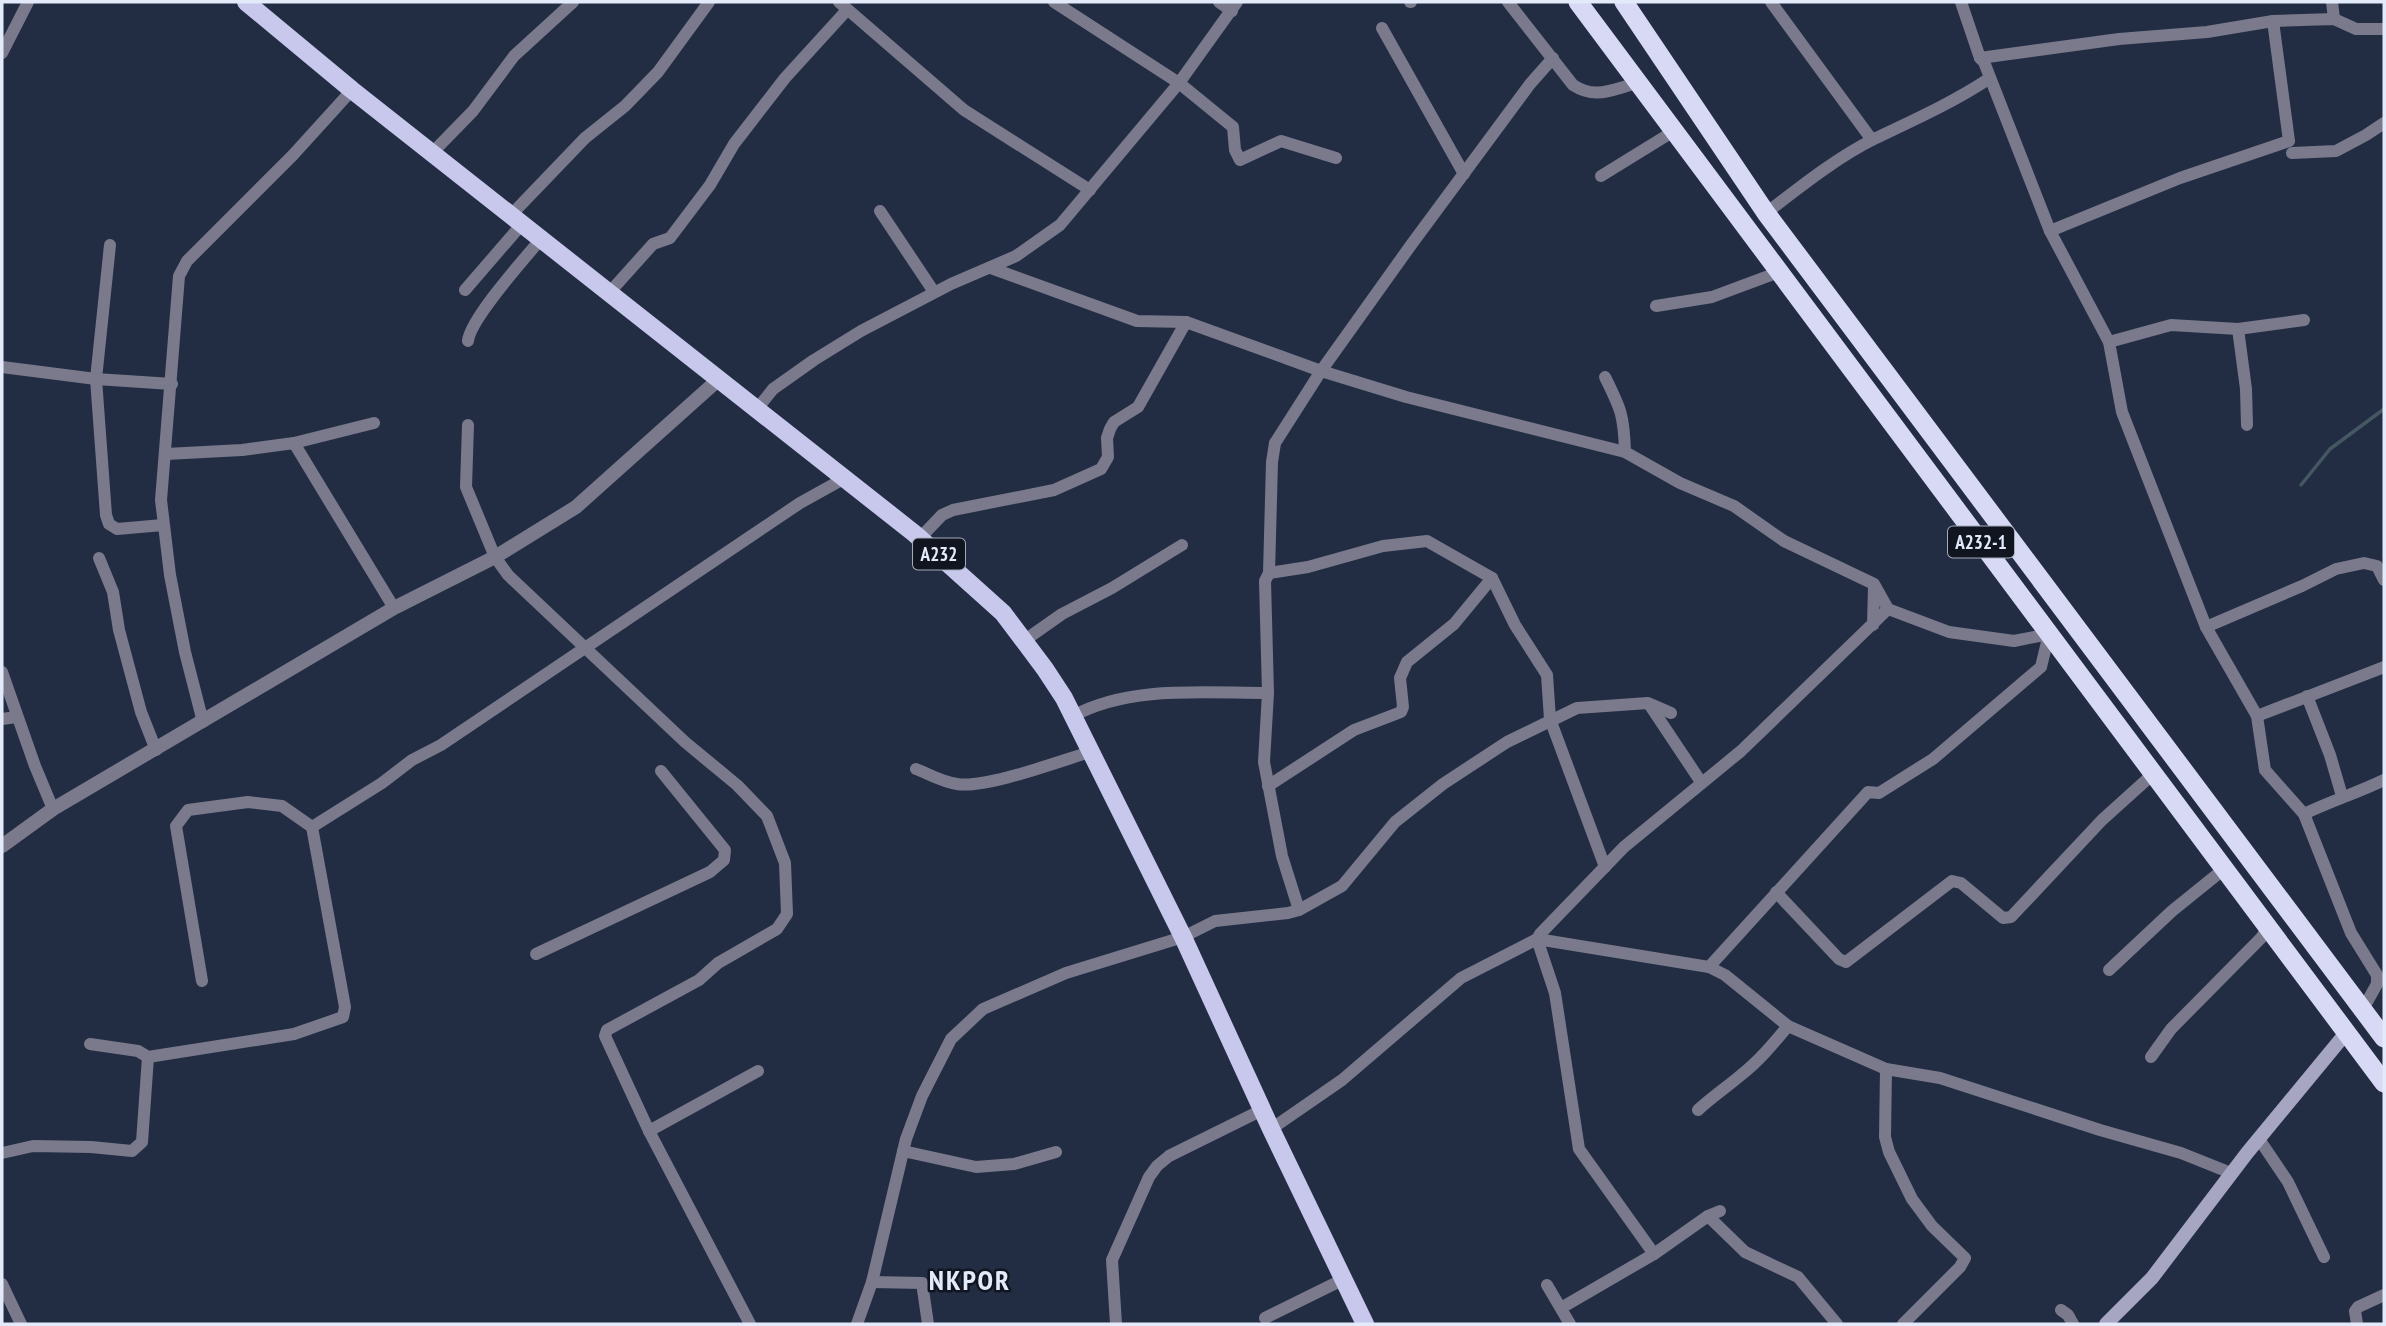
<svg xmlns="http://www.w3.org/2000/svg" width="2386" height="1326" font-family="'PT Sans Narrow',sans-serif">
<rect width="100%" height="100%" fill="#222d44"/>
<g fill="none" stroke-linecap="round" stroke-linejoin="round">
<path stroke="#445762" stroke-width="3.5" d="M2301,485L2330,449L2384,409"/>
<g stroke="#7a7a8c" stroke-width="12">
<path d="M839,2L964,110L1090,190"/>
<path d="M1054,2L1179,83L1233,127L1235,150L1240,160L1281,141L1336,158"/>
<path d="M1219,2L1232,11"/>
<path d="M1410,2H1411"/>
<path d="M1508,2L1573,85C1596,100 1612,89 1638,83"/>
<path d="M1771,2L1872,140"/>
<path d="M1961,2L1980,58L1984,62L2050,231L2109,342L2122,412L2206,627L2257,716L2265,770L2304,814L2351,933L2377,975V984L2363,1009"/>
<path d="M2332,2L2334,19"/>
<path d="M1382,28L1464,174"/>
<path d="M2,53L28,2"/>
<path d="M1980,58L2119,39L2207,32L2273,21L2334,19L2356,29H2384"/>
<path d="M432,153L473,111L514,56L573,2"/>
<path d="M2292,153L2336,151L2366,135L2384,123"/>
<path d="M1601,176L1674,131"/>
<path d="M880,211L934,292"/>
<path d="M1766,213C1800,187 1836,158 1874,139C1914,120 1954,102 1990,78"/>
<path d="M511,215L585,138L625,106L658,72L709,2"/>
<path d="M2050,231L2180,178L2289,141L2273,21"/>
<path d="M110,245L96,379L106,515L109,524L117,529L163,525"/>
<path d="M991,268L1137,321L1186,322L1321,371L1406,397L1625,452L1680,483L1734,506L1784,541L1874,584L1888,609L1949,632L2014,641L2049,634L2041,667L1933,759L1879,793L1868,792L1709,967"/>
<path d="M465,290L522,224"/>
<path d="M609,293L653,244L670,238L710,185L734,144L785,78L847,10"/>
<path d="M1656,306L1712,297L1779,272"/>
<path d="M2238,329L2246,389L2247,425"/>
<path d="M468,341C470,319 525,258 541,239"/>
<path d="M2109,342L2171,325L2238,329L2304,320"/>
<path d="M2,367L96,379L172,384"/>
<path d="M1605,377C1621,409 1624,416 1625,452"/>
<path d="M757,409L773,389L814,360L861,331L951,284L1016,256L1060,225L1179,83L1237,2"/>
<path d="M468,425L466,487L495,557L508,575L685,742L737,785L767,816L785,863L787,914L777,929L718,963L699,980L607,1030L605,1036L649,1131L750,1324"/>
<path d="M294,443L394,608"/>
<path d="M166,454L242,450L294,443L374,423"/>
<path d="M920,538L942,515L953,510L1054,490L1101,469L1108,457L1107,438L1110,429L1114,422L1138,407L1186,322"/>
<path d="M99,558L113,592L119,630L141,712L156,750"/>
<path d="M1269,573L1308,567L1383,546L1427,541L1492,578L1515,625L1547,675L1550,719L1605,867"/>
<path d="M1873,625L1874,587"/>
<path d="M2206,627L2302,586L2336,569L2364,563L2377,566L2384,580"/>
<path d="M1025,640L1062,614L1112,588L1182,545"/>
<path d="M2,672L35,766L53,809"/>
<path d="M2307,696L2330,755L2342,796"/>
<path d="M1649,704L1701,782"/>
<path d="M1073,716C1130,685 1204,693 1268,693"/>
<path d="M2257,716L2384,667"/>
<path d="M2,719L17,717"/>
<path d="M203,722L185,652L170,575L161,500L179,276L187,261L293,155L352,90"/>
<path d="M916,769C929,774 942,782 957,784C985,789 1060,761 1090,752"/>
<path d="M1268,786L1354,730L1401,712L1403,707L1400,678L1407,662L1454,624L1492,578"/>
<path d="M2304,814C2331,801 2357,793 2384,780"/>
<path d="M312,827L382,783L412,760L441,745L800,503L845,478"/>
<path d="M1776,892L1839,959L1846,962L1952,881L1961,883L2003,918L2011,917L2102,820L2153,774"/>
<path d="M1299,910L1282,856L1264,762L1268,693L1265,581L1269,573L1272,462L1275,443L1321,371L1411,245L1530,84L1553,58"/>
<path d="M1537,939L1709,967L1725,975L1788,1026L1886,1069L1940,1078L2100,1130L2181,1153L2231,1173"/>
<path d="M1537,939L1555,993L1579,1149L1654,1254"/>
<path d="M536,954L710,872L724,860L725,850L661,771"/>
<path d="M2109,970L2172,911L2224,869"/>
<path d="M90,1044L138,1051L148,1057L294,1034L343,1017L345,1007L312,827L282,806L248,802L188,810L176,826L202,981"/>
<path d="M2151,1057L2171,1029L2261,938L2268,928"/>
<path d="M1886,1069L1885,1137L1889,1152L1912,1199L1932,1226L1965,1258L1960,1267L1903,1324"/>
<path d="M1698,1110C1712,1097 1727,1087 1741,1075C1759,1061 1773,1044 1788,1026"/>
<path d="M1271,1129L1342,1080L1461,978L1537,939L1540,934L1624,847L1741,751L1888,609"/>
<path d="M649,1131L758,1071"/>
<path d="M2259,1139L2288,1182L2324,1257"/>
<path d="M903,1151L976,1167L1014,1164L1056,1152"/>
<path d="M2,1153L33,1146L91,1147L132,1151L142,1142L148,1057"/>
<path d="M1708,1216L1745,1252L1798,1277L1837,1324"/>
<path d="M872,1282L922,1283L928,1324"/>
<path d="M2,1284L21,1324"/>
<path d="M1547,1285L1570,1324"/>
<path d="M1561,1308L1654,1254L1708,1216L1720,1211"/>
<path d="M2061,1310L2068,1315L2073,1324"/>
<path d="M1265,1318L1344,1279"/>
<path d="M857,1324L872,1282L906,1139L922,1096L951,1039L983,1009L1066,973L1183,937L1215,921L1288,913L1299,910L1342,886L1395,822L1443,784L1507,742L1577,708L1648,703L1671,713"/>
<path d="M1116,1324L1112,1260L1149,1177L1157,1166L1169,1156L1262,1110"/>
<path d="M2357,1324L2355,1311L2358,1307L2384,1295"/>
</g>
<path stroke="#7a7a8c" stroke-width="14" d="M2,846L53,809L394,608L495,557L576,507L719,379"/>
<path stroke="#a6a6c3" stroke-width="14" d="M2106,1324L2152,1278L2247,1153L2346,1033"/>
<path stroke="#c8c8ed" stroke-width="18" d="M246,2L352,90L915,534L1003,613L1045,669L1064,698L1183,937L1271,1129L1365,1324"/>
<g stroke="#d8d9f4" stroke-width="19">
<path d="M1578,2L2384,1083"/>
<path d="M1624,2L1766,213L2384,1038"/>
</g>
</g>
<g text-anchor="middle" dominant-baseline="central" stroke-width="5" stroke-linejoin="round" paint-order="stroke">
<g fill="#101520" stroke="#a4abb9" stroke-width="2">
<rect x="1948" y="526.5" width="66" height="31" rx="5"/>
<rect x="913" y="538.5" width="52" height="31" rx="5"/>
</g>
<g font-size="19" font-weight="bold" fill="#e3ebfb">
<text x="1981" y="542">A232-1</text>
<text x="939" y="554">A232</text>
</g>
<g font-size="28" font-weight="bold" letter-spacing="2" fill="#e3ebfb" stroke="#101520">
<text x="970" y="1279">NKPOR</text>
</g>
</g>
<rect width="2386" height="1326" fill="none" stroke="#e3ebfb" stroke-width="7"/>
</svg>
